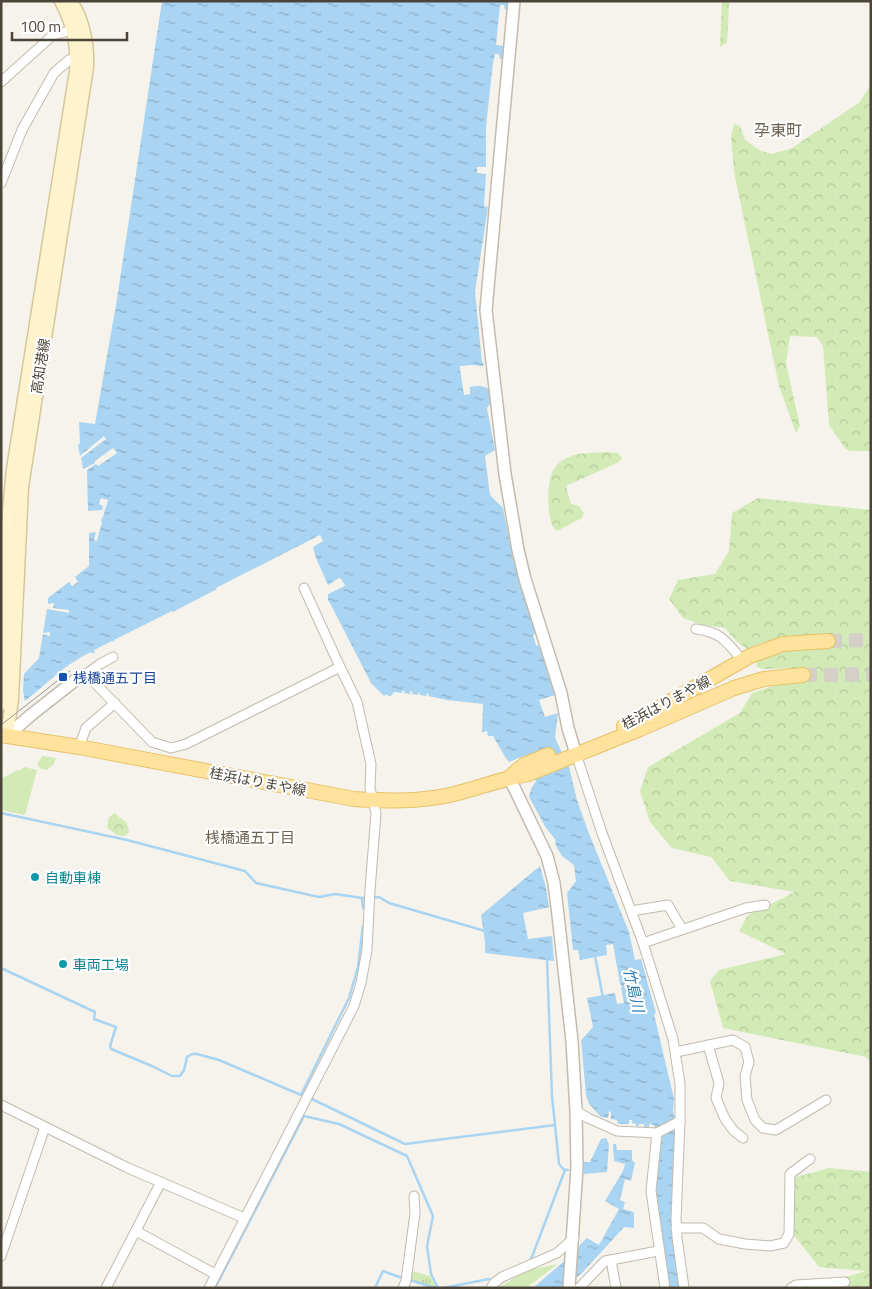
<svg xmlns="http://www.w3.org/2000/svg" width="872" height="1289" font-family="'Titillium Web','Noto Sans JP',sans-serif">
<defs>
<pattern id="forest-crowns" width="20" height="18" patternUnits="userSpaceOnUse" patternTransform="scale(1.25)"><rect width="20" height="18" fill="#d2eab5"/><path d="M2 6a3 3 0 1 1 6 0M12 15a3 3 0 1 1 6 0" fill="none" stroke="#b6ca9c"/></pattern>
<pattern id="park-tufts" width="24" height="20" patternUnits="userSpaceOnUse" patternTransform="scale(1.25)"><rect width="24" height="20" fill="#d2eab5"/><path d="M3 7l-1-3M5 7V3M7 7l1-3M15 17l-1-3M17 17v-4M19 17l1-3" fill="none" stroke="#b6ca9c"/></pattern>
<pattern id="water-ripples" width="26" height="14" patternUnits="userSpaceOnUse" patternTransform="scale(1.25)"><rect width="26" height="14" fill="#a9d4f2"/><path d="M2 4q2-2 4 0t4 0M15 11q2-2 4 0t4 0" fill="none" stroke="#8caec5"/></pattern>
</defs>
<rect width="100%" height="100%" fill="#f6f3ec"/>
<g fill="#d2eab5">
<path d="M42,756L56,758L54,764L47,770L41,769L37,765Z"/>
<path d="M24,767L37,770L25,815L1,810V779L16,771L21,770Z"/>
<path d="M558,1264L526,1288H498L528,1270Z"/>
</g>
<g fill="url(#forest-crowns)">
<path d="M722,1H729V7L727,42L720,47Z"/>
<path d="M871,84V451H850L845,448L829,425L823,346L817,337L790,336L786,363L800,426L796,433L779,386L734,172L731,137L734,124L740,126L745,140L761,151L772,154L792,148L860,102Z"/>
<path d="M607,452L618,453L622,458L619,462L566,486L571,504L579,506L584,513L582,518L557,531C546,523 547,488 551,476C553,467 561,460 569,457C578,452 597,453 607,452Z"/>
<path d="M758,498L871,510V1062L866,1057L723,1028L710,981L719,970L786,954L739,931L748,915L795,892L730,881L711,857L672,848L650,822L640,791L648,767L740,713L752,693L770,687L803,682V668L763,669L757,667L756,663L760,659L793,637L764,642L747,649L736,641L725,628L700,624L683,618L669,599L678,580L715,574L729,551L732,513Z"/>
<path d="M114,813L127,823L129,832L125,836L117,835L107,828L108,819Z"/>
<path d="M829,1168L871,1172V1288H808L866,1271L819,1267L792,1233L793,1178Z"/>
</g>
<path fill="url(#park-tufts)" d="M412,1271L430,1276L436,1287L410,1280Z"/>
<g fill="url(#water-ripples)">
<path d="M162,1H509L508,10H505L504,5H500L496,45L504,46L503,59H500L499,54H495L493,63L486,126V167H477V173L486,174L484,206L488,207L475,292L482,362L484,363L483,366L472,365L460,366V369L464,395L470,394V387C480,385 486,386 493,393V400L487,408L495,450L485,456L490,495L503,508L513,559L537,633L533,635L536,645L540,646L549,678H551L555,695L539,700L545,717L558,713L555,738L569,767L577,800L588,831L629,932L635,960L641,959L656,1013L654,1014L674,1099L673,1112L675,1119L676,1137L672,1228L682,1288H670L656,1191L661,1136L659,1128L655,1129L654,1125L649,1124V1128L645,1127L644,1129V1124H639V1126H636V1124L632,1123V1120H629V1124H618L617,1120L611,1119V1112L609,1111L608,1118L601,1117L589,1104L586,1095L581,1040L593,1027L587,998L615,993L617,1004L624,1003L621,988L622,986L620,984L613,944L606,945L607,955L580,960L578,950H573L567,893L576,881L574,865L562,856L556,846L555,839L546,828L529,797L531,789L536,781L526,755L509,762C506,759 496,741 493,736H488L487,731L482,732L483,704L447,700L428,696L429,694L426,693L427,696L420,695V693H418L419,695L411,694L413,692L410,691V694L404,693L405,691H402V693L394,692L391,696H388L387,694L384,696L371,683L331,605L337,603L331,605L328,600V594L343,587L345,585L341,579L339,578L328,585L316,558L313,547L323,541L320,535L216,588L217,589L173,612L172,611L114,640V642L112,641L94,650L95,652L93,654L91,652C65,664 48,683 25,701L23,691L24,674L39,658L43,634L50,636V632L43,633L47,609L69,613V610L53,608L54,603L48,604V598L69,582L72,586L78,582L75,577L89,566V533L96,532L94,540L97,541L102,522H101L102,517H103L108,500L101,498L99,504L103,506L102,510L88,511L87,470L96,464L98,466L117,453L113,448L95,461V463L83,469L81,458L106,439L104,436L80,456L78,445L80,443L79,422L95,424L117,299Z"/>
<path d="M540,866L546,888L549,907L523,913L528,939L552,936L554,961L485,953V942L481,915Z"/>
<path d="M606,1138L609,1144L607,1172L584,1174V1162H590L601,1139Z"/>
<path d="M613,1144H616L617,1150H632V1160L635,1163L631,1181L625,1179L620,1200L625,1202L623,1209L634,1212V1228L624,1227L582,1273L564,1288H533L562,1263L587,1238L599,1245L619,1209L605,1201L623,1171L625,1164L614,1161Z"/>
</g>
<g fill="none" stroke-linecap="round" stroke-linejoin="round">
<g stroke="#a9d4f2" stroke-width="2.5">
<path d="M1,813L127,840L245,871L256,883L319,897L335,894L362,898L379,897L389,903L485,931"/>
<path d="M362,898L363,908"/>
<path d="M595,956L603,998"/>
<path d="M547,959L552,1096L559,1164L564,1170H568"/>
<path d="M1,968L95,1012L94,1019L116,1027L110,1046L111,1049L152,1066L172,1076H180L184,1070L187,1057L192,1054H197L219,1060L301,1095L349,998L358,967L363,926"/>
<path d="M312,1099L405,1144L555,1125"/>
<path d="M530,1262L565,1170"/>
<path d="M410,1280L435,1288"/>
<path d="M215,1288L304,1116L339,1124L407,1156L433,1216L427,1246L431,1274L438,1288"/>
<path d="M375,1288L383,1271L402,1278"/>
<path d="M443,1288L489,1279"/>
</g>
<g stroke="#d4d0c8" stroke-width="14" stroke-dasharray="14 7" stroke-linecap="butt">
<path d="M828,641L871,640"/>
<path d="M803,675L871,674"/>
</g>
<g stroke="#c2bbae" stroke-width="11">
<g id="minor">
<path d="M1,82L53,35L77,29"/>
<path d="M1,183L22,130L54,73L69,60L81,56"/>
<path d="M304,588L340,667"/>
<path d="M696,629C721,632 727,642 742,660"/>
<path d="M84,676L100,664L113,657"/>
<path d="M78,678L84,676L90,678L152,742L171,748L186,744L340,667L357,702L371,764L370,788L376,813L370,890L367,950L361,983L354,1006L209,1288"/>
<path d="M79,747L86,728L115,703"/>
<path d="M576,754L602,833L643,943L673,1039L680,1084V1121"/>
<path d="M631,911L668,905L682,929"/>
<path d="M643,943L746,908L765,905"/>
<path d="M708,1045L719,1083L716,1098L725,1119L734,1131L743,1138"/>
<path d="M676,1052L733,1040L745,1047L749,1062L745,1076L747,1100L755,1120L763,1128L776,1130L826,1100"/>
<path d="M1,1105L128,1168L244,1218"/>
<path d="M576,1111L588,1118L617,1131L657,1133L680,1121L676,1219L677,1237L684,1288"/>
<path d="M657,1133L651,1191L665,1288"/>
<path d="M676,1228H703L719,1239L745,1244L770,1246L784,1243L789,1234L790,1174L810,1159"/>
<path d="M136,1231L215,1274"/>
<path d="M1,1256L45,1127"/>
<path d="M106,1288L161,1182"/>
<path d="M403,1288L406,1281L415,1213L414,1196"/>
<path d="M491,1288L494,1283L502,1277L557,1253L574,1238"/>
<path d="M579,1288L605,1261L611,1260"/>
<path d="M616,1288L611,1260L658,1251"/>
<path d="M791,1288L796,1285L845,1282"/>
</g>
</g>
<g stroke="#c2bbae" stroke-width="14">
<g id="tertiary">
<path d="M514,1L486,310L505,474L518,550L525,579L561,693L568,728L576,754"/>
<path d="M7,736L31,715L78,678"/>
<path d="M509,777L547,856L554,883L558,915L572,1041L576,1111L577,1168L569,1288"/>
</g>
</g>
<g stroke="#d6c79b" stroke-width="15">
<g id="secondary">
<path d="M1,704L9,511L13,469L76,71C78,45 73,24 61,1"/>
<path d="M7,736L12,699L22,487L87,67C88,43 84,22 71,1"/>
</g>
</g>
<g stroke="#e6c16a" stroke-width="16">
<g id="primary">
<path d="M624,726L638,720L750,656L783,644L828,641"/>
<path d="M1,735L79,747L354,799C386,801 418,802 450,795C476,789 501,779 528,774L640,729L734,688L764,679L803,675"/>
<path d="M511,776L524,765L548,755"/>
</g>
</g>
<use href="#minor" stroke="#fff" stroke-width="9"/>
<use href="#tertiary" stroke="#fff" stroke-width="11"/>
<use href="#secondary" stroke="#fff3cd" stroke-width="12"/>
<use href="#primary" stroke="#ffe39c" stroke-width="14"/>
<path stroke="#9a9a9a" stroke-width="1" d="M1,725L70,671"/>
</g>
<rect fill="#1a4fb4" stroke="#fff" stroke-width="2" x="58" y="672" width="10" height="10" rx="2.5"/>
<g fill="#0f9aa8" stroke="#fff" stroke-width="2">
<circle cx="35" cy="877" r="5"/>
<circle cx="63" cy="964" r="5"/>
</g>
<g text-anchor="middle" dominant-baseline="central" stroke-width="4.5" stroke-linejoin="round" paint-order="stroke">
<g font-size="14" fill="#4b4439" stroke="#fff">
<text transform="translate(40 366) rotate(-81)">高知港線</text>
<text transform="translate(666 702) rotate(-28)">桂浜はりまや線</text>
<text transform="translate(258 781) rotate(11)">桂浜はりまや線</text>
</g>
<g font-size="14" fill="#164399" stroke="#fff" text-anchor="start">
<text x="73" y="677">桟橋通五丁目</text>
</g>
<g font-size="14" fill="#0d838f" stroke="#fff" text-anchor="start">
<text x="45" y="877">自動車棟</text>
<text x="73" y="964">車両工場</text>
</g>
<g font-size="15" fill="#6e6250" stroke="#fff">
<text x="250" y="837">桟橋通五丁目</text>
</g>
<g font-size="15" font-style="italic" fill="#2e7ab2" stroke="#fff">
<text transform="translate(634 990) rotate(77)">竹島川</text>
</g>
<g font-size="16" fill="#6e6250" stroke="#fff">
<text x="778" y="130">孕東町</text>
</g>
</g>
<rect width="872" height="1289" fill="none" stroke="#4b4439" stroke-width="5"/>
<path d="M12 32v8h115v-8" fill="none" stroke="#4b4439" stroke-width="2.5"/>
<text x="20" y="32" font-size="15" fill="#4b4439" stroke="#ffffff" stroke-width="4" paint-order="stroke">100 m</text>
</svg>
